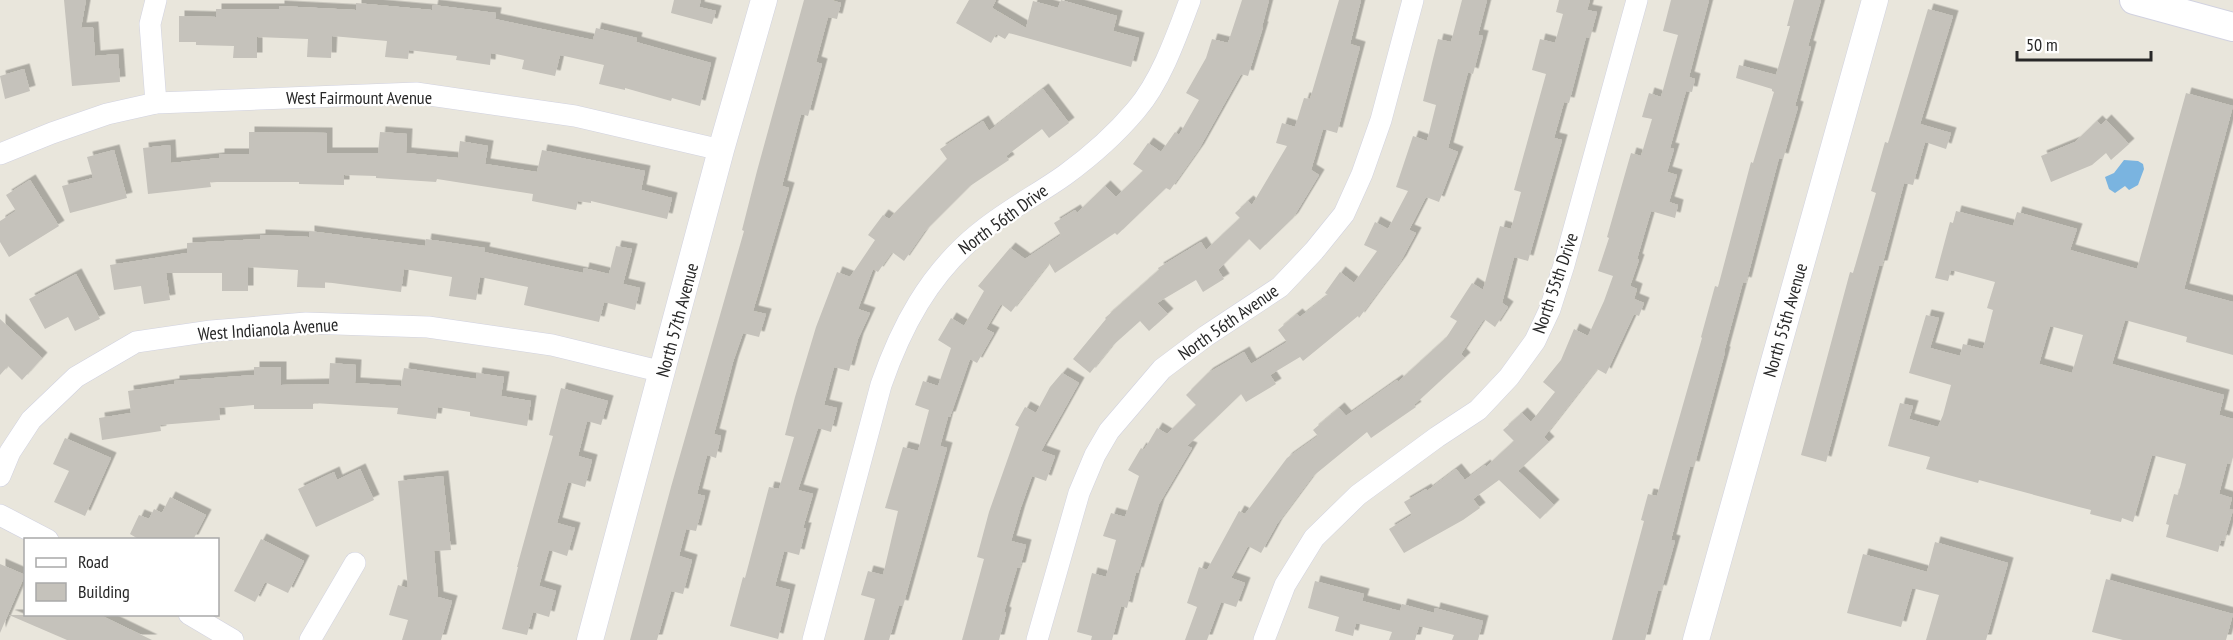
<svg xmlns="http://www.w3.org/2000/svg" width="2233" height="640" font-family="'PT Sans Narrow',sans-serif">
<defs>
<filter id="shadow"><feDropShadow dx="5.5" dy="-5.5" stdDeviation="0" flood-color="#0004"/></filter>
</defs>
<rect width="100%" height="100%" fill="#e9e6dc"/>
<path fill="#7ab4e0" d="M2124,160L2138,161L2143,164L2144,169L2138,185L2129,190L2125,186L2115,193L2109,189L2105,177L2114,173Z"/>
<g fill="#c5c2bb" fill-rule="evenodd" filter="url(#shadow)">
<path d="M64,0H86L81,28L93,27L95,56L118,54L120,82L72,86Z"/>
<path d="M674,0H701L699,7L716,11L712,24L671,13Z"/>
<path d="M804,0H831L841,3L837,19L828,17L816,62L822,64L808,116L801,114L782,186L789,188L753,311L766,314L759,337L743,333L733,362L714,434L721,436L716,458L707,455L697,494L705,496L696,531L686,529L679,556L692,560L683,594L671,591L657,640H630L671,487L744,231L742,230L757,171Z"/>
<path d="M969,0H996L992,8L1026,28L1033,1L1058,8L1061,0L1117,16L1113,31L1139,38L1131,67L1009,33L1005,39L996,34L991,43L956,23Z"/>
<path d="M1242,0H1269L1262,27H1263L1248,76L1241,74L1199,149L1170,190L1166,188L1117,235L1115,233L1055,273L1049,263L1011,312L1001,304L986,329L994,333L977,363L970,359L950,417H948L940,446L947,448L903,606L899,605L889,640H864L875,599L861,595L868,571L883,575L898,511L885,508L903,447L918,451L929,410L915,405L923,381L938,386L951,348L938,340L951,318L964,326L984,291L978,286L1010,248L1025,259L1061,235L1054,223L1075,210L1077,213L1105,186L1116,197L1143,171L1133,164L1148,143L1161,152L1175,132L1179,135L1199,100L1186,93L1206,58L1212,39L1228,43Z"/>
<path d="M1339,0H1361L1350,44L1360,47L1337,133L1323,129L1311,170L1319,175L1293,218L1260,250L1249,239L1218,270L1224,279L1203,292L1196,280L1157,303L1168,314L1149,331L1140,321L1111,347L1090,373L1073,359L1106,319L1105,318L1159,270L1158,268L1201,242L1206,250L1240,218L1235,213L1248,201L1252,205L1287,146L1276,143L1282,123L1295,127L1304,98L1310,99Z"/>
<path d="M1462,0H1487L1478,35L1483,36L1473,74L1468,72L1448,148L1458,152L1439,202L1426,197L1409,230L1416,233L1401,261L1359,318L1358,316L1303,361L1300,357L1270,375L1276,384L1246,402L1241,394L1187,446L1192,448L1159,504L1138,573L1136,572L1127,608L1121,606L1112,640H1091L1092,636L1077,632L1092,573L1106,577L1116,540L1103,536L1111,513L1125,517L1139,476L1128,470L1141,448L1144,450L1157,428L1167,434L1196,405L1186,395L1208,373L1244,352L1251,364L1287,342L1278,330L1297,314L1300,317L1328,295L1325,293L1340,272L1354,283L1377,251L1364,245L1375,222L1388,229L1408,191L1396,187L1413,136L1427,141L1436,105L1423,101L1432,63L1438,39L1451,42Z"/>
<path d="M1559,0H1590L1587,10L1597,12L1590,38L1586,37L1569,103L1564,102L1554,138L1562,140L1528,261L1514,257L1502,303L1508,307L1495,327L1484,319L1461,354L1465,358L1414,405L1416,407L1371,438L1367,432L1312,477L1277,524L1261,553L1248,546L1231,578L1245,583L1236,607L1221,602L1207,640H1185L1197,607L1187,603L1199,567L1207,570L1239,511L1245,514L1287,458L1318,436L1313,430L1339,408L1346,416L1397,380L1398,382L1446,338L1457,321L1450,317L1472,283L1483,290L1500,226L1511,229L1521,192L1514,190L1546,74L1532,70L1540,39L1555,43L1563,14L1556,12Z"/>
<path d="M1671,0H1709L1689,77L1695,79L1692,92L1686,91L1670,148L1674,149L1667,172L1677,175L1669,202L1678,205L1675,218L1651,211L1637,259L1639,260L1630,286L1637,289L1634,299L1644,303L1639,316L1634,314L1606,374L1597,369L1544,437L1549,442L1518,471L1554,505L1540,519L1499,480L1473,499L1480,508L1463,520L1404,553L1389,529L1412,515L1404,502L1426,489L1427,491L1456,469L1465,480L1485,465L1486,467L1514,441L1503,430L1522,413L1531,422L1555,392L1543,382L1561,360L1574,329L1588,336L1604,301L1613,276L1598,271L1609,238L1607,237L1631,153L1641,156L1652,119L1642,117L1649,93L1661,97L1678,35L1663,31Z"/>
<path d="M1794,0H1821L1808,46L1811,47L1795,106L1798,107L1783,159L1779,158L1746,283L1743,282L1724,352H1725L1694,467L1690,466L1671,540L1675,541L1661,591L1658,590L1645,640H1612L1644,521L1641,520L1648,494L1657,496L1702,338L1701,337L1715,286L1718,287L1751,162L1753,163L1774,92L1772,91V89L1736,78L1739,65L1776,75L1790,26H1787Z"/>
<path d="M356,3L432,10L433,5L496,13L495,19L593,40L596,28L637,38L636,42L711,63L700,106L672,98L671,101L625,88V90L599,84L604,65L560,55L555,76L522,69L524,60L491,53L490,65L456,60L457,56L409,50L408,59L385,57L387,41L332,36L331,58L307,57L308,39L257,37V58H233L234,46L196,45V42H179V16L216,17V9H279V6L356,10Z"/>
<path d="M1928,9L1953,16L1920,124L1951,133L1946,149L1925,142L1913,185L1904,183L1882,266H1879L1826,462L1801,455L1850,272L1853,273L1876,193L1871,191L1885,142L1888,143Z"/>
<path d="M24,69L30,91L5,99L0,76Z"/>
<path d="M1043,89L1069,123L1049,138L1042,129L1006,156L1009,160L970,186L924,232L904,261L892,252L878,272L873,269L858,309L870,313L858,339L849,371L834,367L824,405L837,408L831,432L818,428L798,490L813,494L803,528H806L799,555L784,551L775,586L790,590L778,639L730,626L743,577L745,578L769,487L779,489L794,437L785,435L795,397L816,327L837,272L850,277L875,240L868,235L883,215L889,219L947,159L940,149L983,121L989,131Z"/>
<path d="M2186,93L2233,106L2184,289L2233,302V355L2186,342L2187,337L2125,320L2112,364L2224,395L2219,415L2233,419V456L2231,464L2227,463L2219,494L2232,498L2229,509L2233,510L2224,541L2221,540L2218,552L2166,537L2169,525L2166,524L2174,494L2178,495L2186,464L2152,455L2133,522L2122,518L2121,522L2090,514L2091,510L2079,507L1979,480L1978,483L1926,469L1930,457L1888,446L1900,403L1913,406L1909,419L1938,427L1943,415L1951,385L1909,373L1926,315L1939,318L1930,348L1960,356L1963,344L1983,349L1993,310L1987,308L1995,282L1951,270L1948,281L1935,278L1950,222L1953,223L1956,211L2013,226L2017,212L2077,229L2070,250L2137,269ZM2050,326L2083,335L2072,373L2039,364Z"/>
<path d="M2106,120L2129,144L2111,160L2106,153L2092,165L2051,182L2041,156L2075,142L2097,121L2101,125Z"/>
<path d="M249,132L327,133V153H378L380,132L407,134L406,153L458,158L460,141L488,146L485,164L537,172L542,150L645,171L641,190L672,198L667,219L591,201V203L578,201L576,210L532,201L533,194L437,179L436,182L376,178V176L344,175V185L299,184V182H210L211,187L148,194L143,148L170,145L171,163L219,158V154H249Z"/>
<path d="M114,150L127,198L70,213L62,186L93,178L87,157Z"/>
<path d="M30,180L59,226L9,257L0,242V221L16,211L6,195Z"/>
<path d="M309,231L425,246L426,239L485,248L484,252L583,273L584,268L609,274L616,246L632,249L623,284L640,288L635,310L604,302L599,322L524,305L528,287L480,277L476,300L449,296L452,277L404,269L401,292L325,282V288L297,287L298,270L248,267V291H222V273H166L170,300L144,304L141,286L114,290L110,265L187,253V243L260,239V235L309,237Z"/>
<path d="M76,274L100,319L75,331L68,317L45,329L29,299Z"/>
<path d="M0,319L42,358L22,380L8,366L0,375Z"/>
<path d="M330,363L356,365L355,383L401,386L404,368L476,379L477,373L504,377L501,396L531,401L527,426L470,416V412L438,407L436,419L397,414L398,408L313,403V409H254V405L219,408L220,420L160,425L161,431L102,440L99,418L131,413L128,391L174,384V381L254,375V367H281V385L329,384Z"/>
<path d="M1062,373L1079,383L1041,451L1055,456L1046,481L1032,476L1020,510L1011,541L1026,545L1020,568H1017L1004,612L1006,613L999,640H962L984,559L977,557L989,512L1019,427L1015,425L1025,407L1036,413L1050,387Z"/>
<path d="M561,388L608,401L601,425L587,421L578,456L592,460L585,487L568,482L557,523L575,528L567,556L549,550L539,586L556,591L549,617L533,612L527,635L502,629L518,567H517L553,436L549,435Z"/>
<path d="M65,438L111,458L85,516L54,502L69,471L53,464Z"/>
<path d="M360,469L374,500L316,527L298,489L334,472L337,480Z"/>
<path d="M443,476L451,550L434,551L438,597L452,601L441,640H402L408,620L389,615L398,585L408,588L398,481Z"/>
<path d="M170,497L206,515L193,540H140L130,534L139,515L149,519L154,509L162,513Z"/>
<path d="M261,539L304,561L288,593L265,582L255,602L234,591Z"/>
<path d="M1935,542L2008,563L1986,640H1926L1939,595L1912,588L1901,627L1847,613L1863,554L1927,572Z"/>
<path d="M0,564L25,575L0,633Z"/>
<path d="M2106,579L2233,614L2226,640H2123L2092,632Z"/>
<path d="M1315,581L1364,594L1362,601L1400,611L1402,604L1434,613L1435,608L1483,621L1478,640H1452L1454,635L1419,626L1415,640H1389L1392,632L1356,623L1353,636L1335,631L1339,617L1308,608Z"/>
<path d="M9,615H100L152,640H67Z"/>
</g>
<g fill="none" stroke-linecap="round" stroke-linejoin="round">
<g stroke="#d1d2e0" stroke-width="22">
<g id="minor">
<path d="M156,103L150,24L156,0"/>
<path d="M0,154L52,133L107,114L156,103L416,93L575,116L721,150"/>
<path d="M0,476L10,452L31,420L76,377L136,342L211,331L306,323L428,327L552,345L663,372"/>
<path d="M0,515L48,540"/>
<path d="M189,614L233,640"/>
<path d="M310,640L355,563"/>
<path d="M813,640L881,385C901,327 929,274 978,234C1005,211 1037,195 1065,175C1091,156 1115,135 1136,110C1161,81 1177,35 1190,0"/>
<path d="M1037,640L1079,493L1095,455L1109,431L1162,369L1206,336L1280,287L1314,251L1344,214L1362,174L1381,120L1413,0"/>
<path d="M1264,640L1285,585L1314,538L1358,495L1437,437L1478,410L1509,377L1535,341L1550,309L1564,265L1637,0"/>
</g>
</g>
<g stroke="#d1d2e0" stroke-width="27">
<g id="tertiary">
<path d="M590,640L721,150L764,0"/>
<path d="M1696,640L1875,0"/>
</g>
</g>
<g stroke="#d1d2e0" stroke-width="30">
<path id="secondary" d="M2134,0L2233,27"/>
</g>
<use href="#minor" stroke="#fff" stroke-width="21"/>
<use href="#tertiary" stroke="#fff" stroke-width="26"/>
<use href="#secondary" stroke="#fff" stroke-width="28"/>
</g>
<g text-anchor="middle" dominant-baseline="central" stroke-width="4.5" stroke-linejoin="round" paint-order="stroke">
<g font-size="18" fill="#282828" stroke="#fff">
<text x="359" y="97">West Fairmount Avenue</text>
<text transform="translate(1003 219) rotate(-36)">North 56th Drive</text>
<text transform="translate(1555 283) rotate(-71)">North 55th Drive</text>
<text transform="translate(677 320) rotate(-75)">North 57th Avenue</text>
<text transform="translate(1785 320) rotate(-74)">North 55th Avenue</text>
<text transform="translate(1228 322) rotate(-35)">North 56th Avenue</text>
<text transform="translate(268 329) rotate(-4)">West Indianola Avenue</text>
</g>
</g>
<rect x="24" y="538" width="195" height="78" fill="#ffffff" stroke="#a9a9a9" stroke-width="1.5"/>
<rect x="36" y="558" width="30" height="9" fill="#ffffff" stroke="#a9a9a9" stroke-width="1.5"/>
<text x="78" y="568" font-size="18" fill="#282828">Road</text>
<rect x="36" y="583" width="30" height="18" fill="#c5c2bb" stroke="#a9a9a9" stroke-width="1.5"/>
<text x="78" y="598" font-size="18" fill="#282828">Building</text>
<path d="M2017 51v9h134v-9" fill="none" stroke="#282828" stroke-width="3"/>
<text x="2026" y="51" font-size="18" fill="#282828" stroke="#ffffff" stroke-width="4.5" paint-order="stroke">50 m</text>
</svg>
